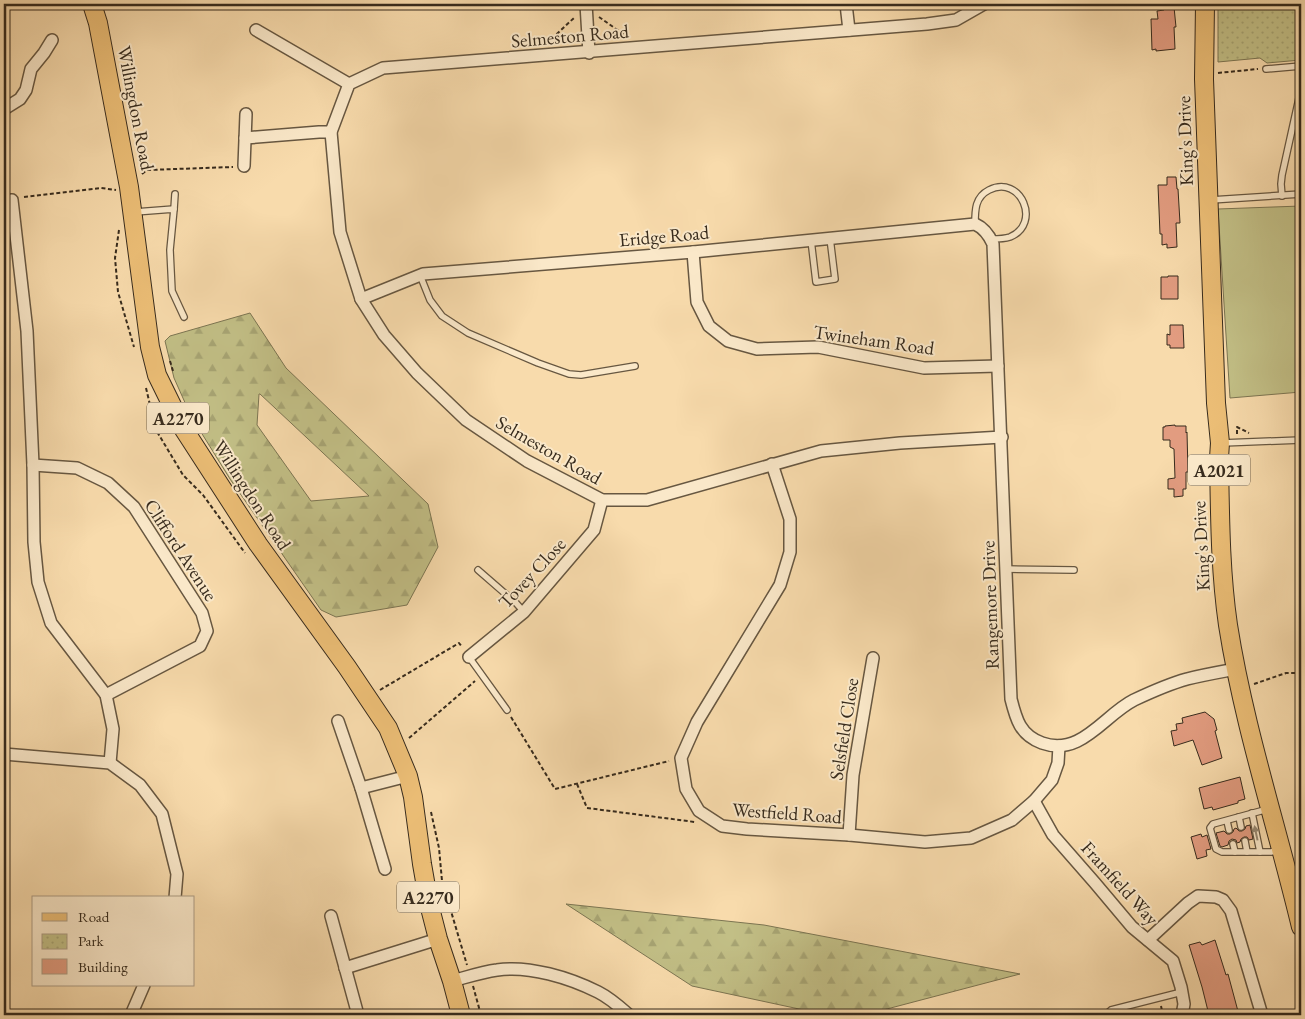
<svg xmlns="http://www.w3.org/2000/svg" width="1305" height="1019" font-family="'EB Garamond',serif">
<defs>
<pattern id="forest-firs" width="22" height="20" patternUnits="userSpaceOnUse" patternTransform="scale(1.25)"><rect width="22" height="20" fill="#c2bf86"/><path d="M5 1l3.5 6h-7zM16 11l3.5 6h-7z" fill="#a7a473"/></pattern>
<pattern id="park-dots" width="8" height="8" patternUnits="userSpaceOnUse" patternTransform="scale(1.25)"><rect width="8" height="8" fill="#c2bf86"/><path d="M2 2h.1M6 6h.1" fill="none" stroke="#a7a473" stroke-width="1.8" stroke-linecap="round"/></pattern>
</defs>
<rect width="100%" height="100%" fill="#f8dbac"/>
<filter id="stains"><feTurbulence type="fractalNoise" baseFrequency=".004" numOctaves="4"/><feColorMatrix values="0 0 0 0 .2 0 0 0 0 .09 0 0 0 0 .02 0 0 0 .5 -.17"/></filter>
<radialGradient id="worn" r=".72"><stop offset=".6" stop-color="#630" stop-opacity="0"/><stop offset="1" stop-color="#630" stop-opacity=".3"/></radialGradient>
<path fill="#c2bf86" stroke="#7c7552" d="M1301,206V392L1230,398L1218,209Z"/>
<g fill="url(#forest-firs)" stroke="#7c7552" fill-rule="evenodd">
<path d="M250,313L286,368L428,504L438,547L407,605L336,617L321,610L230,479L191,416L174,378L165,341L170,336ZM259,394H260L369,496L311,501L257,425Z"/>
<path d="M566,904L764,925L1020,974L864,1015H827L692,986Z"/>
</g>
<path fill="url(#park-dots)" stroke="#7c7552" d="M1218,4H1301V60L1267,63L1260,58L1218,62Z"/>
<g fill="#e29c80" stroke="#372b1d">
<path d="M1174,7L1176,27H1174L1175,49L1156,51V49L1152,50L1151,19H1158L1157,11L1164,10L1163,8Z"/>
<path d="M1167,177H1176L1177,189H1178L1180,223H1176L1177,247L1167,248V244L1162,245V234H1160L1158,185H1167Z"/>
<path d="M1168,276H1178V299H1161V277H1168Z"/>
<path d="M1170,325H1183L1184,348H1170V345H1167V334L1170,335Z"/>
<path d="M1175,425V426H1186V433L1187,432L1188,472H1186V489H1183V496L1174,497V489H1168V479L1175,478L1174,449L1170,447V440H1163V427H1165V426Z"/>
<path d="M1205,712L1214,719L1217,730L1215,731L1222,758L1202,765L1193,740L1174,746L1171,731L1177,730L1176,724L1183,723L1182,718Z"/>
<path d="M1240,777L1245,799L1238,801V803L1213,810L1212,807L1204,809L1199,788Z"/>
<path d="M1250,825L1253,839L1249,840L1247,837H1244L1241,839L1240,842L1237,843L1236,840L1232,839L1229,841L1228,845L1222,847L1220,846L1216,833L1224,831L1227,834H1230L1233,832L1234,829L1236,828L1239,831H1242L1245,829L1246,826Z"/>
<path d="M1201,834L1202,837L1207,835L1211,849L1206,850L1207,856L1197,859L1191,837Z"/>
<path d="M1215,940L1226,975L1228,974L1239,1015H1209L1202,987L1189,945L1200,942L1202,945Z"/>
</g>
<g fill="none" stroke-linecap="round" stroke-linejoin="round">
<g stroke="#675741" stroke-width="8">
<g id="service">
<path d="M1266,69L1301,66"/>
<path d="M1282,196L1281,184L1282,175L1301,89"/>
<path d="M1211,200L1301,194"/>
<path d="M174,209L175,194"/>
<path d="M135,212L174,209L170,250L172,291L184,317"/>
<path d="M975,224C975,210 975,197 989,190C1021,174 1042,224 1010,237C1004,239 998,239 991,239"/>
<path d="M811,240L816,282L835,279L830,238"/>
<path d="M420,275L430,300L442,316L468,333L538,363L569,374L581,375L635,366"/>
<path d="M1222,443L1301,440"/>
<path d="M1006,569L1074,570"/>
<path d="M478,570L516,603L524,612"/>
<path d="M469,657L507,710"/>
<path d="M1268,809L1213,824L1210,828L1216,849L1222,852H1271L1280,850"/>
<path d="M1252,813L1260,852"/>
<path d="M1239,817L1241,827"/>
<path d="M1227,821L1229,830"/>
<path d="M1245,841L1247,852"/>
<path d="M1233,844L1235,852"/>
<path d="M1105,1015L1111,1010L1182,992"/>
</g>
</g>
<g stroke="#675741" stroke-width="14">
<g id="minor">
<path d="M586,4L589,53"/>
<path d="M846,4L849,30"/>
<path d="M984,4L956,20L927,24L383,68L349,84L331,132L340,232L361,299L384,335L417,373L466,420L527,461L602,500H647L821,451L900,443L1002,437"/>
<path d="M256,30L349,84"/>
<path d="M4,109L20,99L26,90L31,69L44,53L52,40"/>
<path d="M245,138L319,132H331"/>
<path d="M244,166L246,114"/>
<path d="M4,201L12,200L27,331L33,465L34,542L38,582L51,623L106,695L113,729L110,763"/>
<path d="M693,252L697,302L709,326L728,341L757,349L818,347L924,368L998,366"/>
<path d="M361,299L423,274L693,252L975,224C984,228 989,235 993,244L1011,699C1016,719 1020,735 1042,743C1081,757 1104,715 1134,700C1151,692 1169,684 1187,679C1203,675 1220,672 1236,669"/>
<path d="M772,464L790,519V552L780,585L697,722L681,758L686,789L699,811L722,826L747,829L849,835L925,842L971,838L1012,820L1034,801L1052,780L1058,763L1059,746"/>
<path d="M33,465L77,468L108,483L134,507L202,613L207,631L200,646L106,695"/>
<path d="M469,657L524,612L594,530L602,500"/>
<path d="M338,721L361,788L385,869"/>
<path d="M4,754L110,763L140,785L162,814L177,874L175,898"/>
<path d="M361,788L408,776"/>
<path d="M1034,801L1053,835L1095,883L1132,927L1173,961L1181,987L1184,1004L1182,1015"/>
<path d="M849,835L853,775L873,658"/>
<path d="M331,916L358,1015"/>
<path d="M1148,940L1188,903L1198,896L1216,897L1223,900L1231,911L1262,1015"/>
<path d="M345,968L438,939"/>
<path d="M452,981C467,977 482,972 497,970C529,965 570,978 598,992C610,998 620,1007 629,1015"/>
<path d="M131,1015L144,985"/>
</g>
</g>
<g stroke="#372b1d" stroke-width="20">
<g id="primary">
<path d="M92,4L98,23L129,187L150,347L157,375L183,428L258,544L347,667L388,728L408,776L413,797L422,864L429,904L438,939L452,981L461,1015"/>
<path d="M1205,4L1204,79L1216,403L1220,443L1219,458C1220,514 1220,570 1228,625C1244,727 1277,826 1301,927"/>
</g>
</g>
<g stroke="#372b1d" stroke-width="2" stroke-dasharray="4 2.5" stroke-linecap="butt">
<path d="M599,17L626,36"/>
<path d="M547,43L575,17"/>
<path d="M1218,73L1258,69"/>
<path d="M142,174L147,170L233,167"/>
<path d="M24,197L101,188L116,190"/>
<path d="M119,230L115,258L118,292L134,347"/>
<path d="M170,361L173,371"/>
<path d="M146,388L156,430L183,475L203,495L245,553"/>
<path d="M1237,434V427L1249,433"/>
<path d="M1254,684L1286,673H1301"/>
<path d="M380,690L459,643L462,647"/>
<path d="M511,717L555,789L669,761"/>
<path d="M409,738L475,681"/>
<path d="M577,784L587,808L695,822"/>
<path d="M431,812L439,848L442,881L467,965"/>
<path d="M473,986L481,1015"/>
<path d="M1161,1006L1163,1015"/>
</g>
<use href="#service" stroke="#fae8c9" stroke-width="5.5"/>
<use href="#minor" stroke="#fae8c9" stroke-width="11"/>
<use href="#primary" stroke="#ecbe76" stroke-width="18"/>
</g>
<defs><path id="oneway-solid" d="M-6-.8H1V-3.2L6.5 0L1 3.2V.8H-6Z" transform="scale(1.25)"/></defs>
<use fill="#988a73" href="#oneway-solid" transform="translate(1256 833) rotate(-102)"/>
<g text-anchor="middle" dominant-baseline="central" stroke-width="4" stroke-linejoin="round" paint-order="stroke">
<g fill="#fae8c9" stroke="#726451" stroke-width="1">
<rect x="147" y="402.5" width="62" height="31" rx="4"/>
<rect x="1188" y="454.5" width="62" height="31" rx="4"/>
<rect x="397" y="881.5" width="62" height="31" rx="4"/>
</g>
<g font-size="18" font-weight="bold" fill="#372b1d">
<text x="178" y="418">A2270</text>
<text x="1219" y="470">A2021</text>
<text x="428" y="897">A2270</text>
</g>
<g font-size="19" fill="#372b1d" stroke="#fae8c9">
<text transform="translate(570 36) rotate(-5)">Selmeston Road</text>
<text transform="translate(136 108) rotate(79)">Willingdon Road</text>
<text transform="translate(1185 141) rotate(-92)">King's Drive</text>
<text transform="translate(664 236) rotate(-5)">Eridge Road</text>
<text transform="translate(874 340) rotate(8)">Twineham Road</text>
<text transform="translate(549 450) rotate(30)">Selmeston Road</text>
<text transform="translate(252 495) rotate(57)">Willingdon Road</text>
<text transform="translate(1201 546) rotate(-93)">King's Drive</text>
<text transform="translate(181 550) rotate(57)">Clifford Avenue</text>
<text transform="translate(532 573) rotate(-47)">Tovey Close</text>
<text transform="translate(990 605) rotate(-92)">Rangemore Drive</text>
<text transform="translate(844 729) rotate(-81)">Selsfield Close</text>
<text transform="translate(787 813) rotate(4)">Westfield Road</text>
<text transform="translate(1120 883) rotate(48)">Framfield Way</text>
</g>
</g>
<rect width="1305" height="1019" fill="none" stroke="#f8dbac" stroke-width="20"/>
<rect x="5" y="5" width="1295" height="1009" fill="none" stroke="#372b1d" stroke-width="2.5"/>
<rect x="10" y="10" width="1285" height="999" fill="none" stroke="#372b1d"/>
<rect x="32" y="896" width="162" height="90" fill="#fae8c9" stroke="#ac9c84"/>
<rect x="42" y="913" width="25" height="8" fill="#ecbe76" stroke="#ac9c84"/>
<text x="78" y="922" font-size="15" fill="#372b1d">Road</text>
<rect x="42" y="934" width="25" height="15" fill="url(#park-dots)" stroke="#ac9c84"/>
<text x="78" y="946" font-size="15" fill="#372b1d">Park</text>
<rect x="42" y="959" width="25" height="15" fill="#e29c80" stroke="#ac9c84"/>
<text x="78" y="972" font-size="15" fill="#372b1d">Building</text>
<rect width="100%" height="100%" filter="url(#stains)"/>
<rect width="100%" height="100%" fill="url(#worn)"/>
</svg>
